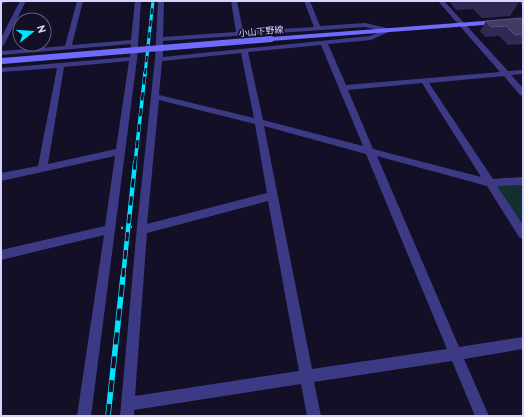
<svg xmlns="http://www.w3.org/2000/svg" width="524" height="417" font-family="'PT Sans','Noto Sans JP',sans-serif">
<rect width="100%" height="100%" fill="#130f26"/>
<path fill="#12302f" d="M523,184V226L496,186Z"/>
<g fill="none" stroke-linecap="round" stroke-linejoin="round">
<path stroke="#2fb8b0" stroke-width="2.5" stroke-dasharray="2 3" stroke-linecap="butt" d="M121,228L132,227"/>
<g fill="#3d3a85" fill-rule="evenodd">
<path d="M1,1H10L1,4Z"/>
<path d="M20,1H26L4,45L1,47V38Z"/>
<path d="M77,1H83L72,45L131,40L135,1H141L137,59L91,416H77L104,235L1,260V250L105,226L115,156L1,181V173L38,166L57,68L1,72V68L130,57L131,44L1,55V51L65,46ZM129,61L116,149L48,164L64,67Z"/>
<path d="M158,1H164L163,37L236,32L231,1H237L243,31L314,27L304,1H310L320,26L365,23L391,29V31L371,40L328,44L346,85L500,72L438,1H444L508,71L523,70V74L511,75L523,88V96L520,95L504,76L429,83L493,179L523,177V185L497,186L523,225V239L519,237L487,186L377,156L459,347L523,337V349L464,359L489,416H475L452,361L314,382L321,416H307L301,384L134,410V416H120L137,226L155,59ZM365,27L382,31L370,36L163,57V41ZM321,45L363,146L263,120L248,52ZM241,53L254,118L159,95L162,61ZM422,83L481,177L373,149L348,90ZM159,100L255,124L267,193L147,224ZM264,126L366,154L447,349L312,369ZM268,201L299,371L135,396L147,233Z"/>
</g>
<path fill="#6f6bff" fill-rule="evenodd" d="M523,18V22L271,41L268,39L271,37Z"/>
<g stroke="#00e5ff" stroke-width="3">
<path id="rail-far3" d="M145,74L153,1"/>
</g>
<g stroke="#00e5ff" stroke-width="3.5">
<path id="rail-far2" d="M135,164L145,73"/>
</g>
<g stroke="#00e5ff" stroke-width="4.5">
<path id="rail-far1" d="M123,277L135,163"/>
</g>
<g stroke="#00e5ff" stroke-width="5.5">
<path id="rail" d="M108,416L123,276"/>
</g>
<use href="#rail-far3" stroke="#130f26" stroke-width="2" stroke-dasharray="6" stroke-linecap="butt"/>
<use href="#rail-far2" stroke="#130f26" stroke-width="2.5" stroke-dasharray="8" stroke-linecap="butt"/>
<use href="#rail-far1" stroke="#130f26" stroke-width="3" stroke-dasharray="9" stroke-linecap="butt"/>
<use href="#rail" stroke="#130f26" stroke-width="4" stroke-dasharray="12" stroke-linecap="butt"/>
<path stroke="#6f6bff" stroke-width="6" d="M2,61L271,39"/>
</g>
<g fill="#312854">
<path d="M449,1H523V6L519,2L510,16L482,18L473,9L456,10Z"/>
<path d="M523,20V44L508,45L499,36L485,37L480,31L486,21Z"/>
</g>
<path fill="#433a66" stroke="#5a527e" d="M521,18L523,20V34L515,35L506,26L491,27L486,21Z"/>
<g text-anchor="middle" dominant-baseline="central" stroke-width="3" stroke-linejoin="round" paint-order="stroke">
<g font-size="9" fill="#d9d4ff" stroke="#130f26">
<text transform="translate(261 31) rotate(-5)">小山下野線</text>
</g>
</g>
<rect width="524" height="417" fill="none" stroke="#d9d4ff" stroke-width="4"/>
<g transform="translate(32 32) rotate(73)"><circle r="19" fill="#130f26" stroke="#625e7d"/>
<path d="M0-3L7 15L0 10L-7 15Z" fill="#00e5ff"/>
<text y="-6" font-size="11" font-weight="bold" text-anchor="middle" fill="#d9d4ff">N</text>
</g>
</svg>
